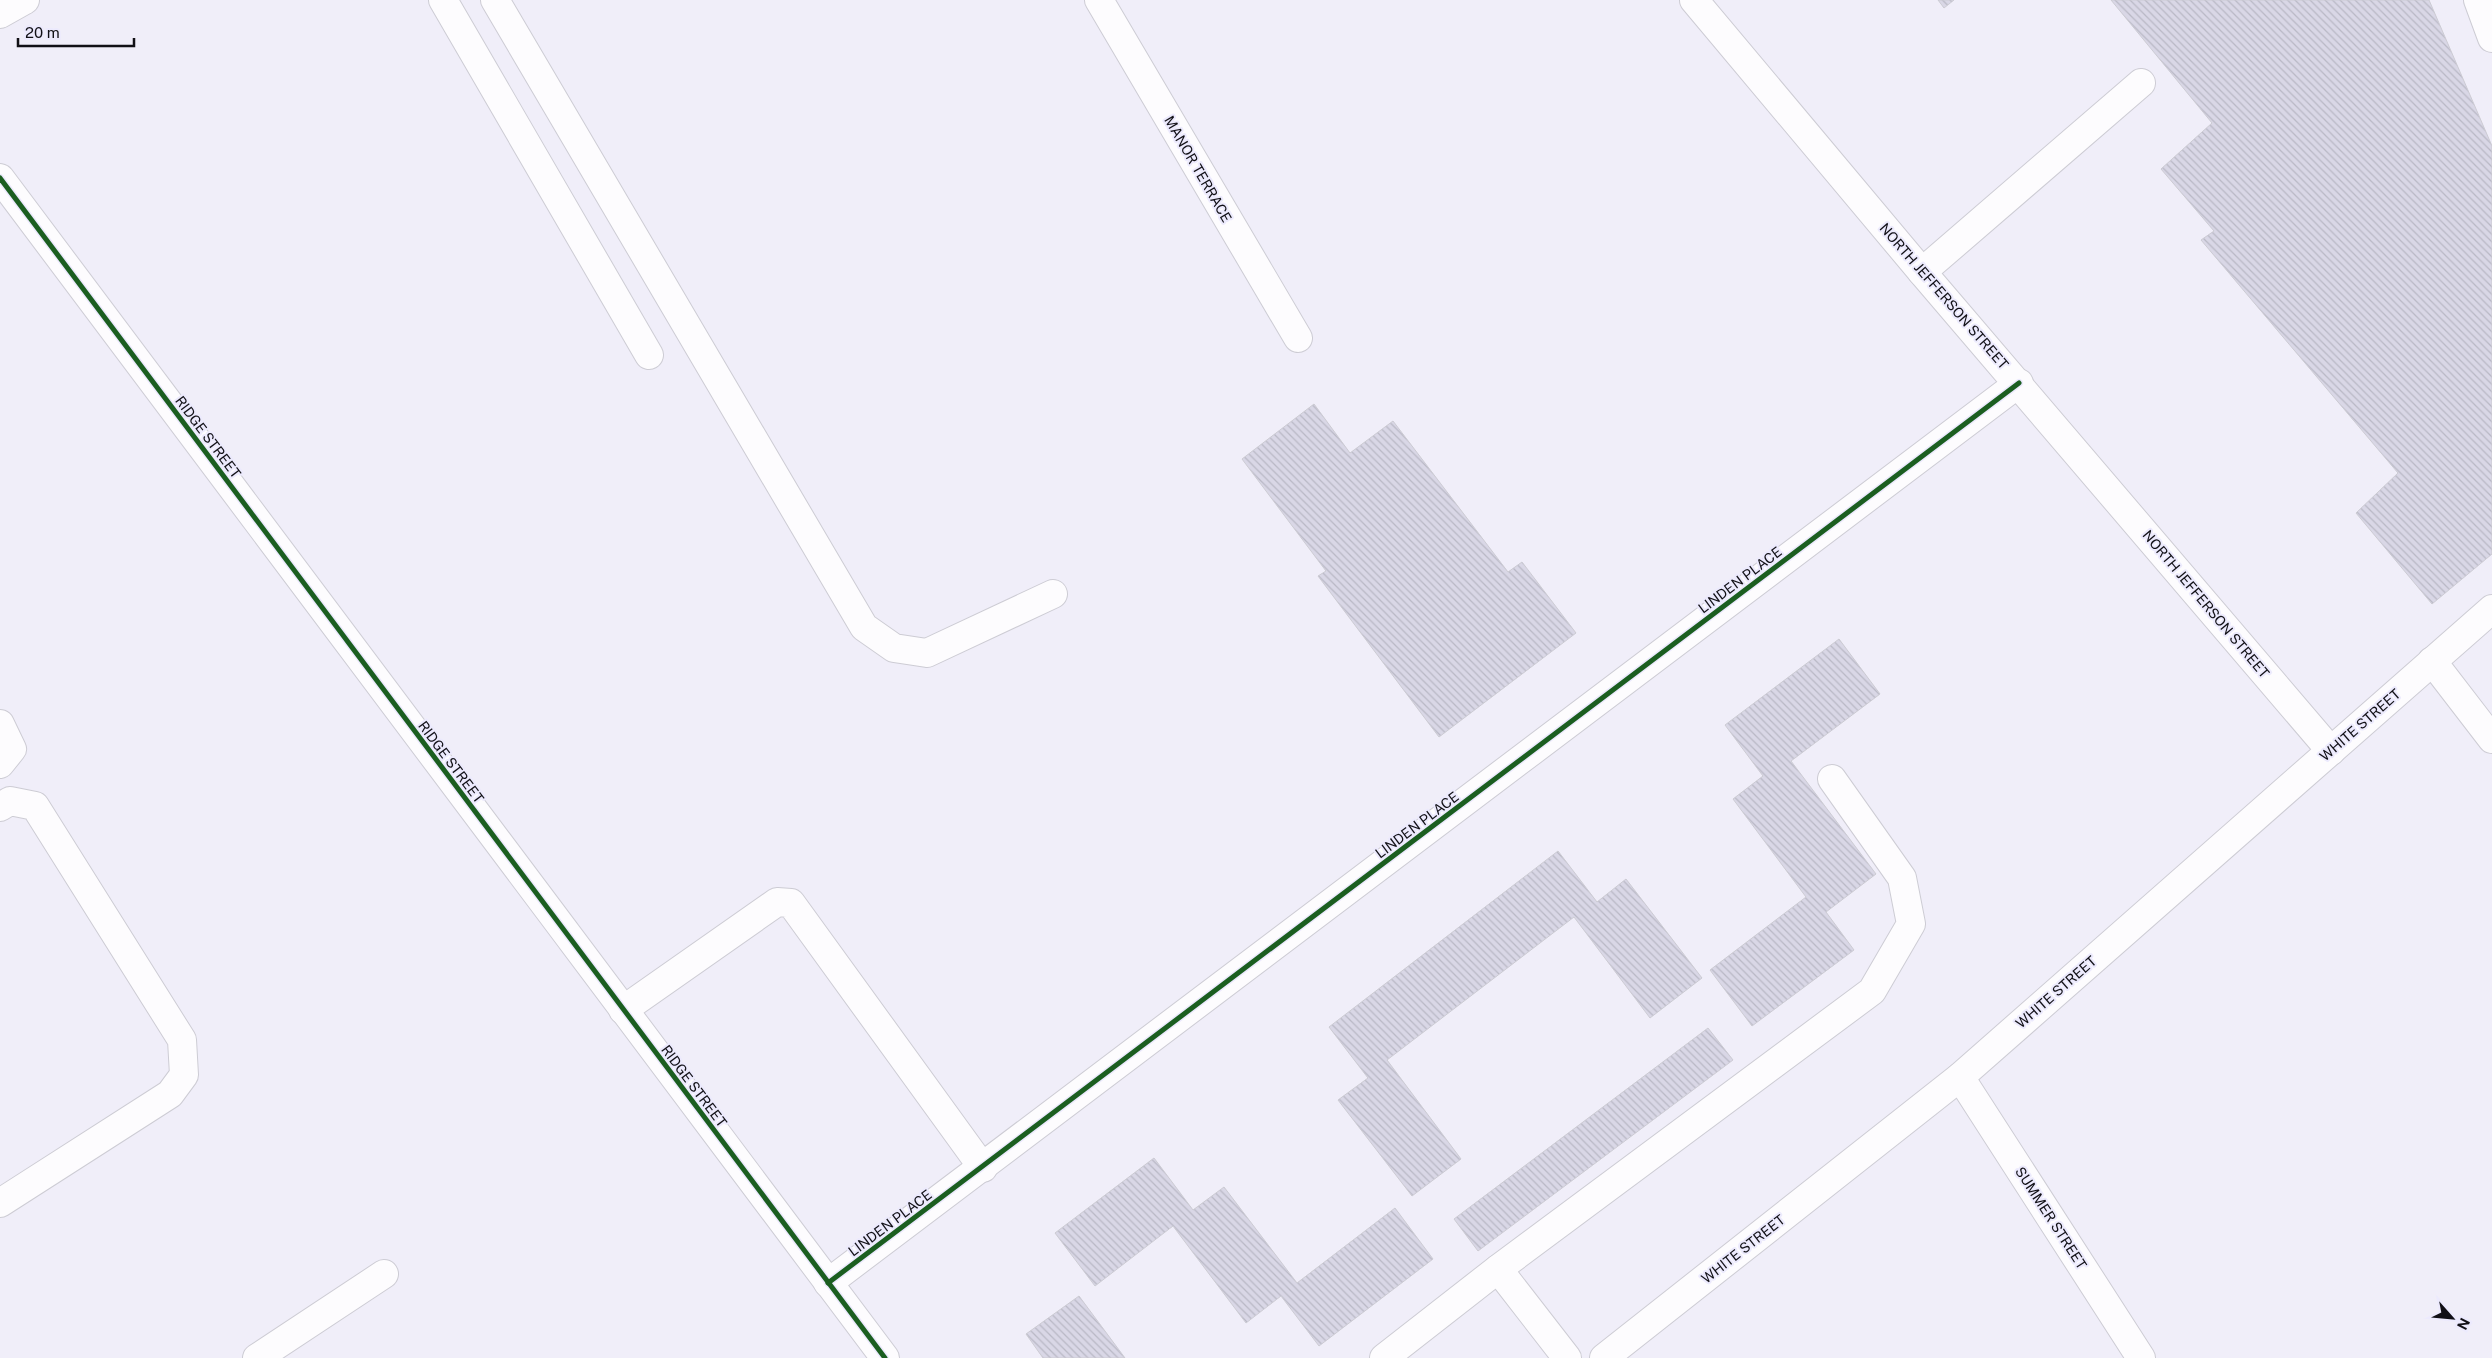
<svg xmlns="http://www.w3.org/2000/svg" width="2492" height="1358" font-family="'Public Sans',sans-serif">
<defs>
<pattern id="building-back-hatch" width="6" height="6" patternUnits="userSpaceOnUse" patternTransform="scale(1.25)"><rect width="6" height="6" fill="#d9d7e6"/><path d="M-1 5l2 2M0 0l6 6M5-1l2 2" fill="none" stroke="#b9b8c5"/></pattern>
</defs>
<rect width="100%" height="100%" fill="#f0eef9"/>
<g fill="url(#building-back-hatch)" stroke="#cccbd3">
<path d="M1938,0H1954L1944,8Z"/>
<path d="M2111,0H2429L2492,146V554L2432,604L2356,513L2398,473L2201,240L2214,231L2161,169L2212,123Z"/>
<path d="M1314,404L1350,453L1393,421L1508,572L1522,562L1576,633L1439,737L1318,576L1326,571L1242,459Z"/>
<path d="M1839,639L1880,694L1791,761L1876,874L1826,912L1854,950L1752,1026L1710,970L1806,897L1733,799L1763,776L1725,725Z"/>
<path d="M1558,851L1597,902L1626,879L1702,978L1650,1018L1574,917L1387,1060L1461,1159L1412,1196L1338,1100L1368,1078L1329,1027Z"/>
<path d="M1708,1028L1733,1060L1478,1251L1454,1219Z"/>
<path d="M1154,1158L1193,1210L1224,1187L1297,1283L1395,1208L1433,1259L1319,1346L1281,1296L1246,1323L1173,1226L1095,1286L1055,1233Z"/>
<path d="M1079,1296L1125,1358H1043L1026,1334Z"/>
</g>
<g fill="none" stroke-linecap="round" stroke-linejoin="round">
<g stroke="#cdccd4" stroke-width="30">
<g id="minor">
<path d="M443,0L649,355"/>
<path d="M495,0L864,627L894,648L927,653L1053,594"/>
<path d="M1099,0L1298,338"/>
<path d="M1694,0L1922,272L2331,751"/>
<path d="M2478,0L2492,38"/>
<path d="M0,178L885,1358"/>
<path d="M1922,272L2141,83"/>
<path d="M2432,661L2492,739"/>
<path d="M0,724L12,749L0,764"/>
<path d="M0,807L10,801L35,806L182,1040L184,1075L170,1094L0,1203"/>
<path d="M623,1010L777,902L791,903L983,1168"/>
<path d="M1960,1077L2141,1358"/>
<path d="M828,1283L2019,383"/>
<path d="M257,1358L384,1274"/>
<path d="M1384,1358L1498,1269"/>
<path d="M1567,1358L1498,1269L1872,991L1911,924L1902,878L1832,779"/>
<path d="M1604,1358L1960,1077L2492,609"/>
</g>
</g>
<g stroke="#cdccd4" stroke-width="30">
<path id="major" d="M0,14L25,0"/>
</g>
<use href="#minor" stroke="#fdfcfe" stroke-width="28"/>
<use href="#major" stroke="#fdfcfe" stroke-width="28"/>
<g stroke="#eceafd" stroke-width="8">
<g id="cycleway">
<path d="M0,178L885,1358"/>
<path d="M828,1283L2019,383"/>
</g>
</g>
<use href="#cycleway" stroke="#1b5e20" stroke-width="5"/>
</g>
<g text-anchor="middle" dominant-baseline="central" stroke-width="4" stroke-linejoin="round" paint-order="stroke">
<g font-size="14" fill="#111016" stroke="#eceafd">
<text transform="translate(1198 169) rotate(60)">MANOR TERRACE</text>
<text transform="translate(1944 296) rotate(49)">NORTH JEFFERSON STREET</text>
<text transform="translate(208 437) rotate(53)">RIDGE STREET</text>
<text transform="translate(1740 580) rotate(-37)">LINDEN PLACE</text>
<text transform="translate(2206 604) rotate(50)">NORTH JEFFERSON STREET</text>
<text transform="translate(2360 725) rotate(-41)">WHITE STREET</text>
<text transform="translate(451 762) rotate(53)">RIDGE STREET</text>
<text transform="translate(1417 825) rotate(-37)">LINDEN PLACE</text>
<text transform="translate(2056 992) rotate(-41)">WHITE STREET</text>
<text transform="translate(694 1086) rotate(53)">RIDGE STREET</text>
<text transform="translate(2051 1218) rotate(57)">SUMMER STREET</text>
<text transform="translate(890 1223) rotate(-37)">LINDEN PLACE</text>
<text transform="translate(1743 1249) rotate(-38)">WHITE STREET</text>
</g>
</g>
<g transform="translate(2452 1318) rotate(117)" stroke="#eceafd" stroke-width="4" paint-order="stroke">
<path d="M0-4L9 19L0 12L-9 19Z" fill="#111016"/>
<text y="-8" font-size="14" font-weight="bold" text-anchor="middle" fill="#111016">N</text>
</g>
<path d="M18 38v8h116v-8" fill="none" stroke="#111016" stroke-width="2.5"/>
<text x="25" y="38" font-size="15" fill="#111016" stroke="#eceafd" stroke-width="4" paint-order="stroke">20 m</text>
</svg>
